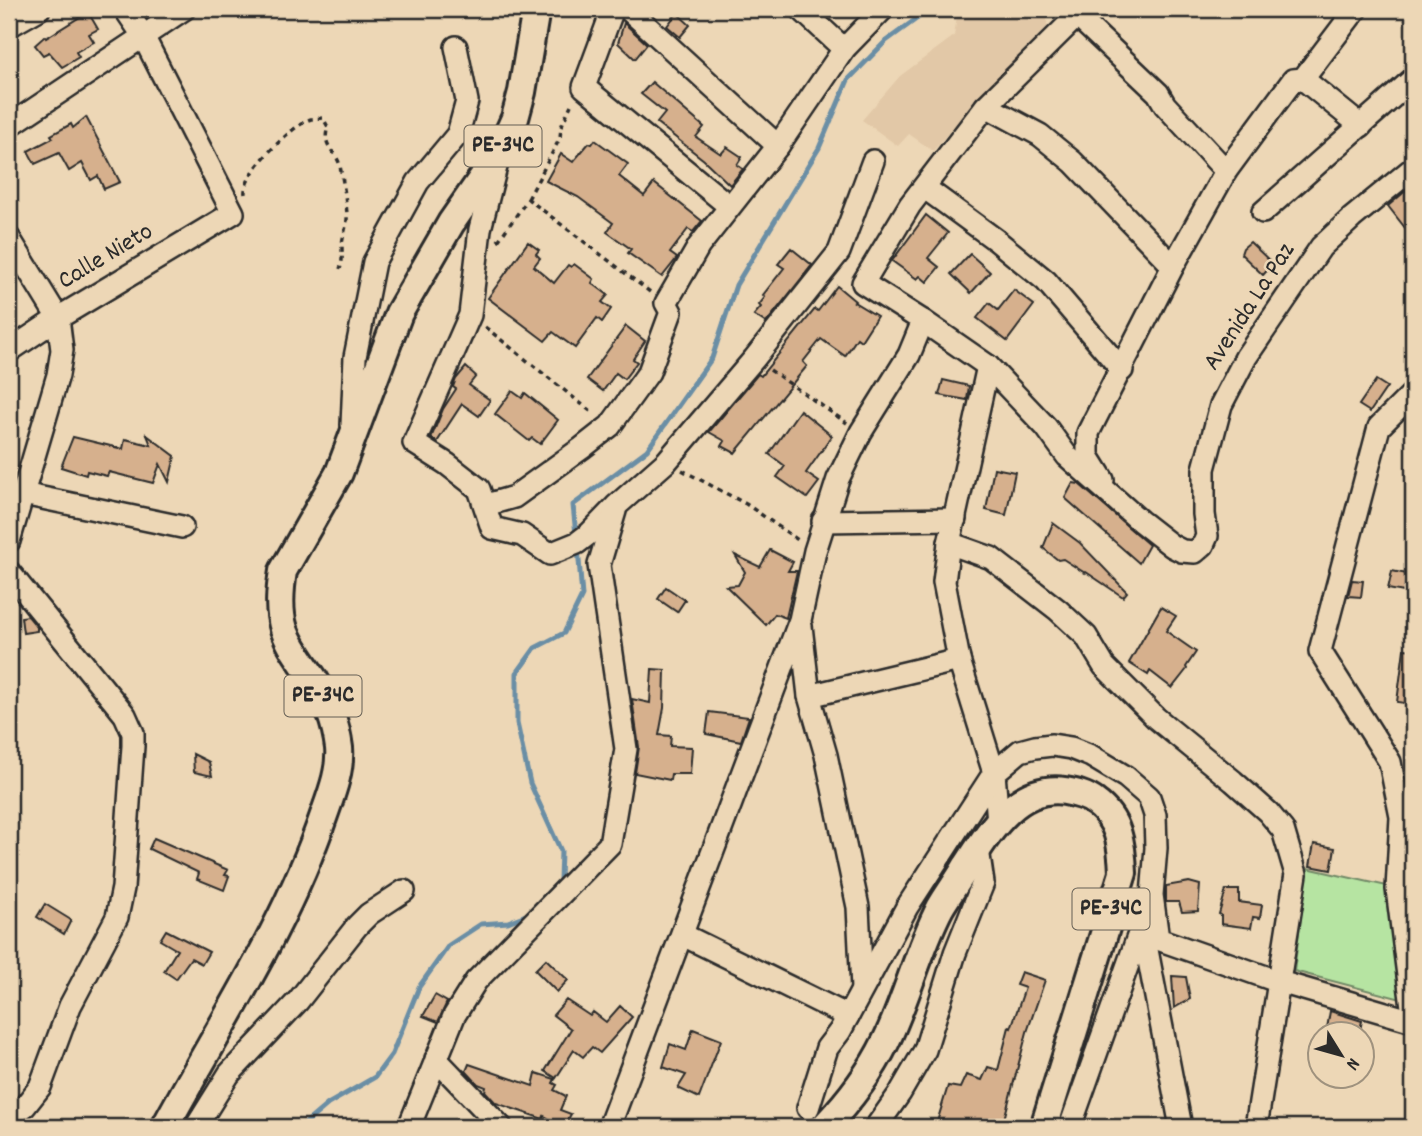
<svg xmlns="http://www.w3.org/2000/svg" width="1422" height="1136" font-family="Dekko,sans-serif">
<rect width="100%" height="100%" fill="#edd7b6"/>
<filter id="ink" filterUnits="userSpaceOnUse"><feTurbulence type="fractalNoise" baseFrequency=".0143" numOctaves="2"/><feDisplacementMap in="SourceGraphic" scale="14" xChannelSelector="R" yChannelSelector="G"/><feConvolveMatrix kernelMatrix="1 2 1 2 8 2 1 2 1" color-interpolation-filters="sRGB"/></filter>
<g filter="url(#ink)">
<path fill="#e2c8a7" d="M958,9H1044L1047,11V27L976,100L933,151L909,134L898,146L862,120L900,76L954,36Z"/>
<path fill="#b6e4a2" stroke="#708866" stroke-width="2" d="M1307,868L1387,886L1401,999L1294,971Z"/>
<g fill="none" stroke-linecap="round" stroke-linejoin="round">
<g stroke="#6b8ea5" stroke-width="5">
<path d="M576,535L573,505L647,450L712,358L736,285L819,148L848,80L886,41L930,9"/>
<path d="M556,886L560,880L561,851L530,783L517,723V673L535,648L564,633L582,596L578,548"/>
<path d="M301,1127L328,1104L375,1077L392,1054L419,987L449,945L481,924L508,922L531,913"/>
</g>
</g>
<g fill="#d6b08d" stroke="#2b2b2b" stroke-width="2">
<path d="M88,12L98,29L89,34L94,42L76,52L79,57L62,67L49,52L43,55L35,45L45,36L46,38Z"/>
<path d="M677,13L690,25L680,37L667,26Z"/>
<path d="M624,23L647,44L635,59L618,43Z"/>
<path d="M652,82L704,127L696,137L721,154L727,147L742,157L737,165L743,169L730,185L704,160L657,123L665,113L641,94Z"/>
<path d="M86,117L120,182L104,189L98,176L91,180L82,163L69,171L59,153L35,164L28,151L53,138L51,135L71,124L73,128Z"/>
<path d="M595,140L628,164L619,176L644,196L654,183L702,221L693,232L688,229L670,253L677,258L662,277L628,253L631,249L607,232L613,223L578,197L546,181L561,154L573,162L589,143L592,144Z"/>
<path d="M1408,189L1413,196V238L1388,206Z"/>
<path d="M926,215L948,233L928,258L939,267L927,282L920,276L917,279L892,261Z"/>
<path d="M528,242L539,250L536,254L540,258L534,266L554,283L568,265L571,267L574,264L594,279L592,283L608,295L602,302L611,309L602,322L597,318L575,348L553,332L545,341L488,298Z"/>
<path d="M1250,242L1273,264L1263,275L1241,254L1243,248Z"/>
<path d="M791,248L812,265L766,323L754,315L761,307L759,305L765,297L763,295L784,268L778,264Z"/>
<path d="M970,254L990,272L971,293L951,274Z"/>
<path d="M837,286L855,301L854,302L877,316L861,341L857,338L845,356L821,339L803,362L807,366L735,453L722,446L725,441L709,432L758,374L761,376L815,309L818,311Z"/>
<path d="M1014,290L1034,305L1007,341L977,318L989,303L998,310Z"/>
<path d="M626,326L645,341L633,359L637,362L624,379L616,373L603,391L587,379Z"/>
<path d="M466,367L476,376L469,385L490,400L479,416L462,404L437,442L431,438L443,409L456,389L453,387L456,379Z"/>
<path d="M943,380L969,386L967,400L939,395Z"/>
<path d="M1376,380L1387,387L1370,412L1359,405Z"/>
<path d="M512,391L522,398L525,393L558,420L540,444L532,438L529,441L495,414Z"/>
<path d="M800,410L832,436L806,473L819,482L807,498L777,477L785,466L769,454Z"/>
<path d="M147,435L175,456L169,482L160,464L153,483L109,472L107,476L87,471L86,475L61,467L73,437L123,449L125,439L151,445Z"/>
<path d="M994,468L1015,472L1006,515L986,510Z"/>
<path d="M1073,483L1079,484L1149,545L1139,563L1065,498Z"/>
<path d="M1053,523L1080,543L1127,592L1123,597L1086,572L1085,573L1063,559L1058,560L1043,548Z"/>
<path d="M770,550L793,562L788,571H797L786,618L775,614L766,625L726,586L738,585L745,572L735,555L760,567Z"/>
<path d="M1392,571L1407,574L1404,592L1388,589Z"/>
<path d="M1352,580L1363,581L1361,597L1348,596Z"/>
<path d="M666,587L685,600L677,612L658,599Z"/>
<path d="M1161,607L1176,616L1166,631L1196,652L1186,667L1187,669L1172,688L1150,671L1148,675L1129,663Z"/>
<path d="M28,616L37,627V631L23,633L21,617Z"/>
<path d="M1404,649L1413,650V704L1397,702Z"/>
<path d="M652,669L665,670L664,708L659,735L671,736L670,746L692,747L690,774H671L670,780L635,773L639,747L632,699L650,703Z"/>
<path d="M709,712L749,717L741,741L706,734Z"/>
<path d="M193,754L209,762L212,776L194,772Z"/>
<path d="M154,838L228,870L225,875L229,876L224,890L197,879L199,873L149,849Z"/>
<path d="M1314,844L1335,848L1331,870L1310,866Z"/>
<path d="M1189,882L1200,885L1198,911L1182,912L1179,902H1166V886Z"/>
<path d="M1226,890H1239V902L1262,905L1260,918L1253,917L1251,928L1221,924V915L1219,914Z"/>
<path d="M45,904L71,920L64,934L37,917Z"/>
<path d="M166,930L209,952L202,964L191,958L176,979L164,971L177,950L160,940Z"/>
<path d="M546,959L568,980L557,992L535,970Z"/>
<path d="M1021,972L1045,980L1027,1032L1002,1127H945L946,1124L937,1122L948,1086L960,1088L966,1075L982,1080L988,1067L998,1070L1009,1027L1011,1028L1025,988L1016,985Z"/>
<path d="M1172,976L1186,977L1190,999L1174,1008Z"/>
<path d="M435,995L447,1002L438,1022L423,1016Z"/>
<path d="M566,1000L590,1016L593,1012L606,1022L620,1006L632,1017L600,1053L592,1047L583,1057L574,1050L556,1078L545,1071L571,1029L553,1015Z"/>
<path d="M1330,1011L1362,1021L1359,1034H1326Z"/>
<path d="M693,1029L721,1040L699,1098L678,1088L686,1075L663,1067L670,1044L686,1050Z"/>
<path d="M469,1064L533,1086L536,1073L555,1079L553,1083L557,1085L554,1090L566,1096L560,1110L571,1114L564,1127L544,1116L543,1119L496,1103L485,1091L486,1087L478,1084L466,1071Z"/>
</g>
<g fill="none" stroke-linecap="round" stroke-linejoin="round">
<g stroke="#2b2b2b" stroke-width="26">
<g id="minor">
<path d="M613,9L584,87L729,206"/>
<path d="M628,9L778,146"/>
<path d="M801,9L844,49"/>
<path d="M1084,9L986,106L910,205L863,283L923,321L988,366L1046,427L1067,456L1140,521L1172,546L1182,551L1195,552L1203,545L1207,536L1204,514V469L1221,405L1246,357L1321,247L1352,218L1413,168"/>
<path d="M1077,16L1158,93L1165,105L1226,171"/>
<path d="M9,26L39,9"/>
<path d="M1303,79L1361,126"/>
<path d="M986,106L1040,135L1073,162L1173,266"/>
<path d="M9,126L184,9"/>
<path d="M497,163L480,229L470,315L414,443L447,464L479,489L492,528L522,535L550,554L577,543L590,533L616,506L666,462L754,359L839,252L873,161"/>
<path d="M925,188L996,240L1046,281L1122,370"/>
<path d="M1263,212L1413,79"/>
<path d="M9,238L58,318L62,350L58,375L9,541"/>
<path d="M9,351L58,318L233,213L142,34L125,9"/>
<path d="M988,366L949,543L944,582L959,660L994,773L998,822"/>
<path d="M1413,393L1379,427L1320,651L1390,762L1401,817L1397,889L1413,1015"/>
<path d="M352,425L355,357L374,262L418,182L458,134L467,101L456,47"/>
<path d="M1103,480L1088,456V433L1173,266L1226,171L1293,80L1303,79L1356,9"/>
<path d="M23,494L182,527"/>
<path d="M486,505L514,497L582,448L610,426L649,372L671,312L666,303L699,246L778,146L844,49L883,9"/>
<path d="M823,521L955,519"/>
<path d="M949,543L991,558L1058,610L1086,636L1104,666L1156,718L1233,781L1268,812L1283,830L1296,874L1256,1127"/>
<path d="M9,572L125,715L133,733V746L123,888L117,917L70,1006L40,1087L25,1106L9,1116"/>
<path d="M801,626L809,696L826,755L858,907L862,989"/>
<path d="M809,696L959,660"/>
<path d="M1117,890L1142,924L1181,1127"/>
<path d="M683,935L848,1016"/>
<path d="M436,1059L501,1127"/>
<path d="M808,1108L827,1048L840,1031L907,907L994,773L1020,751L1035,747L1052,745L1071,748L1091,756L1126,777L1149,797L1155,815L1156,848L1152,895L1158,939L1280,982L1413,1021"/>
<path d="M196,1127L229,1074L298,1001L357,926L369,914L404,891"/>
<path d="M409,1127L454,1016L476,981L610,844L626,749L599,565L615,511"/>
<path d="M609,1127L800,620L815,551L838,479L861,432L909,355L923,321"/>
<path d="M876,1127L900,1093L925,1050L955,953L983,883L978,849"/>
<path d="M1070,1127L1142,925"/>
</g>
</g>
<g stroke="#2b2b2b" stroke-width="32">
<g id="major">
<path d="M165,1127C220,1025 286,926 324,815C331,795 341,770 339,748C336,723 327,700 314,679C303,663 290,647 284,629C278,610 280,590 283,571L339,473L399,313L451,223L499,154L515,118L522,92L536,9"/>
<path d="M824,1127C849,1101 870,1074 886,1041C907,998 918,950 940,908C948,894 958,881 966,867C989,832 1017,784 1065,791C1076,793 1086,795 1095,802C1119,819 1122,845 1123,873L1044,1127"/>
</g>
</g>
<g stroke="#2b2b2b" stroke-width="3.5" stroke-dasharray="5 5" stroke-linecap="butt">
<path d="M245,194C242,174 292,125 311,119C315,118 319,119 323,118L328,127C321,147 337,151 340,166C343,182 346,198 347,215C348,225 342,236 342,247C342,256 343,260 340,269"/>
<path d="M528,199L560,138L561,127L571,105"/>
<path d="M498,241L528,199L650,292"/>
<path d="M485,327L594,414"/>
<path d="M770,370L847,423"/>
<path d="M682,470L746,504L798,540"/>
</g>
<use href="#minor" stroke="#edd7b6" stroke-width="21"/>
<use href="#major" stroke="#edd7b6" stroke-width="26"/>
</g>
</g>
<g text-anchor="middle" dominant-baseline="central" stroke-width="5" stroke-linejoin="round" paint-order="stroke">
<g fill="#edd7b6" stroke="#655f55" stroke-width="2">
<rect x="464.5" y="125.5" width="77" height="41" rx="5"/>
<rect x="284.5" y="675.5" width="77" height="41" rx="5"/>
<rect x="1072.5" y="888.5" width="77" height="41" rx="5"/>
</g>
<g font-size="24" font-weight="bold" fill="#2b2b2b">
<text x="503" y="146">PE-34C</text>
<text x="323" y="696">PE-34C</text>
<text x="1111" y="909">PE-34C</text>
</g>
<g font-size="26" fill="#2b2b2b" stroke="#edd7b6">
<text transform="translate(106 257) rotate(-31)">Calle Nieto</text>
<text transform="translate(1250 307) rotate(-57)">Avenida La Paz</text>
</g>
</g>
<rect width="1422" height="1136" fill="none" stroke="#edd7b6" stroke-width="35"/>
<rect x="18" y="18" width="1387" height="1101" fill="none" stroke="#2b2b2b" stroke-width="2.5" filter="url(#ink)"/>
<g transform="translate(1341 1055) rotate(127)"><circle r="33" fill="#edd7b6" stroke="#9f927e" stroke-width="2"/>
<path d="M0-5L12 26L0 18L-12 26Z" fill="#2b2b2b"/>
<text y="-10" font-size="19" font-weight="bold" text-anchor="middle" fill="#2b2b2b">N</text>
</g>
</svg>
